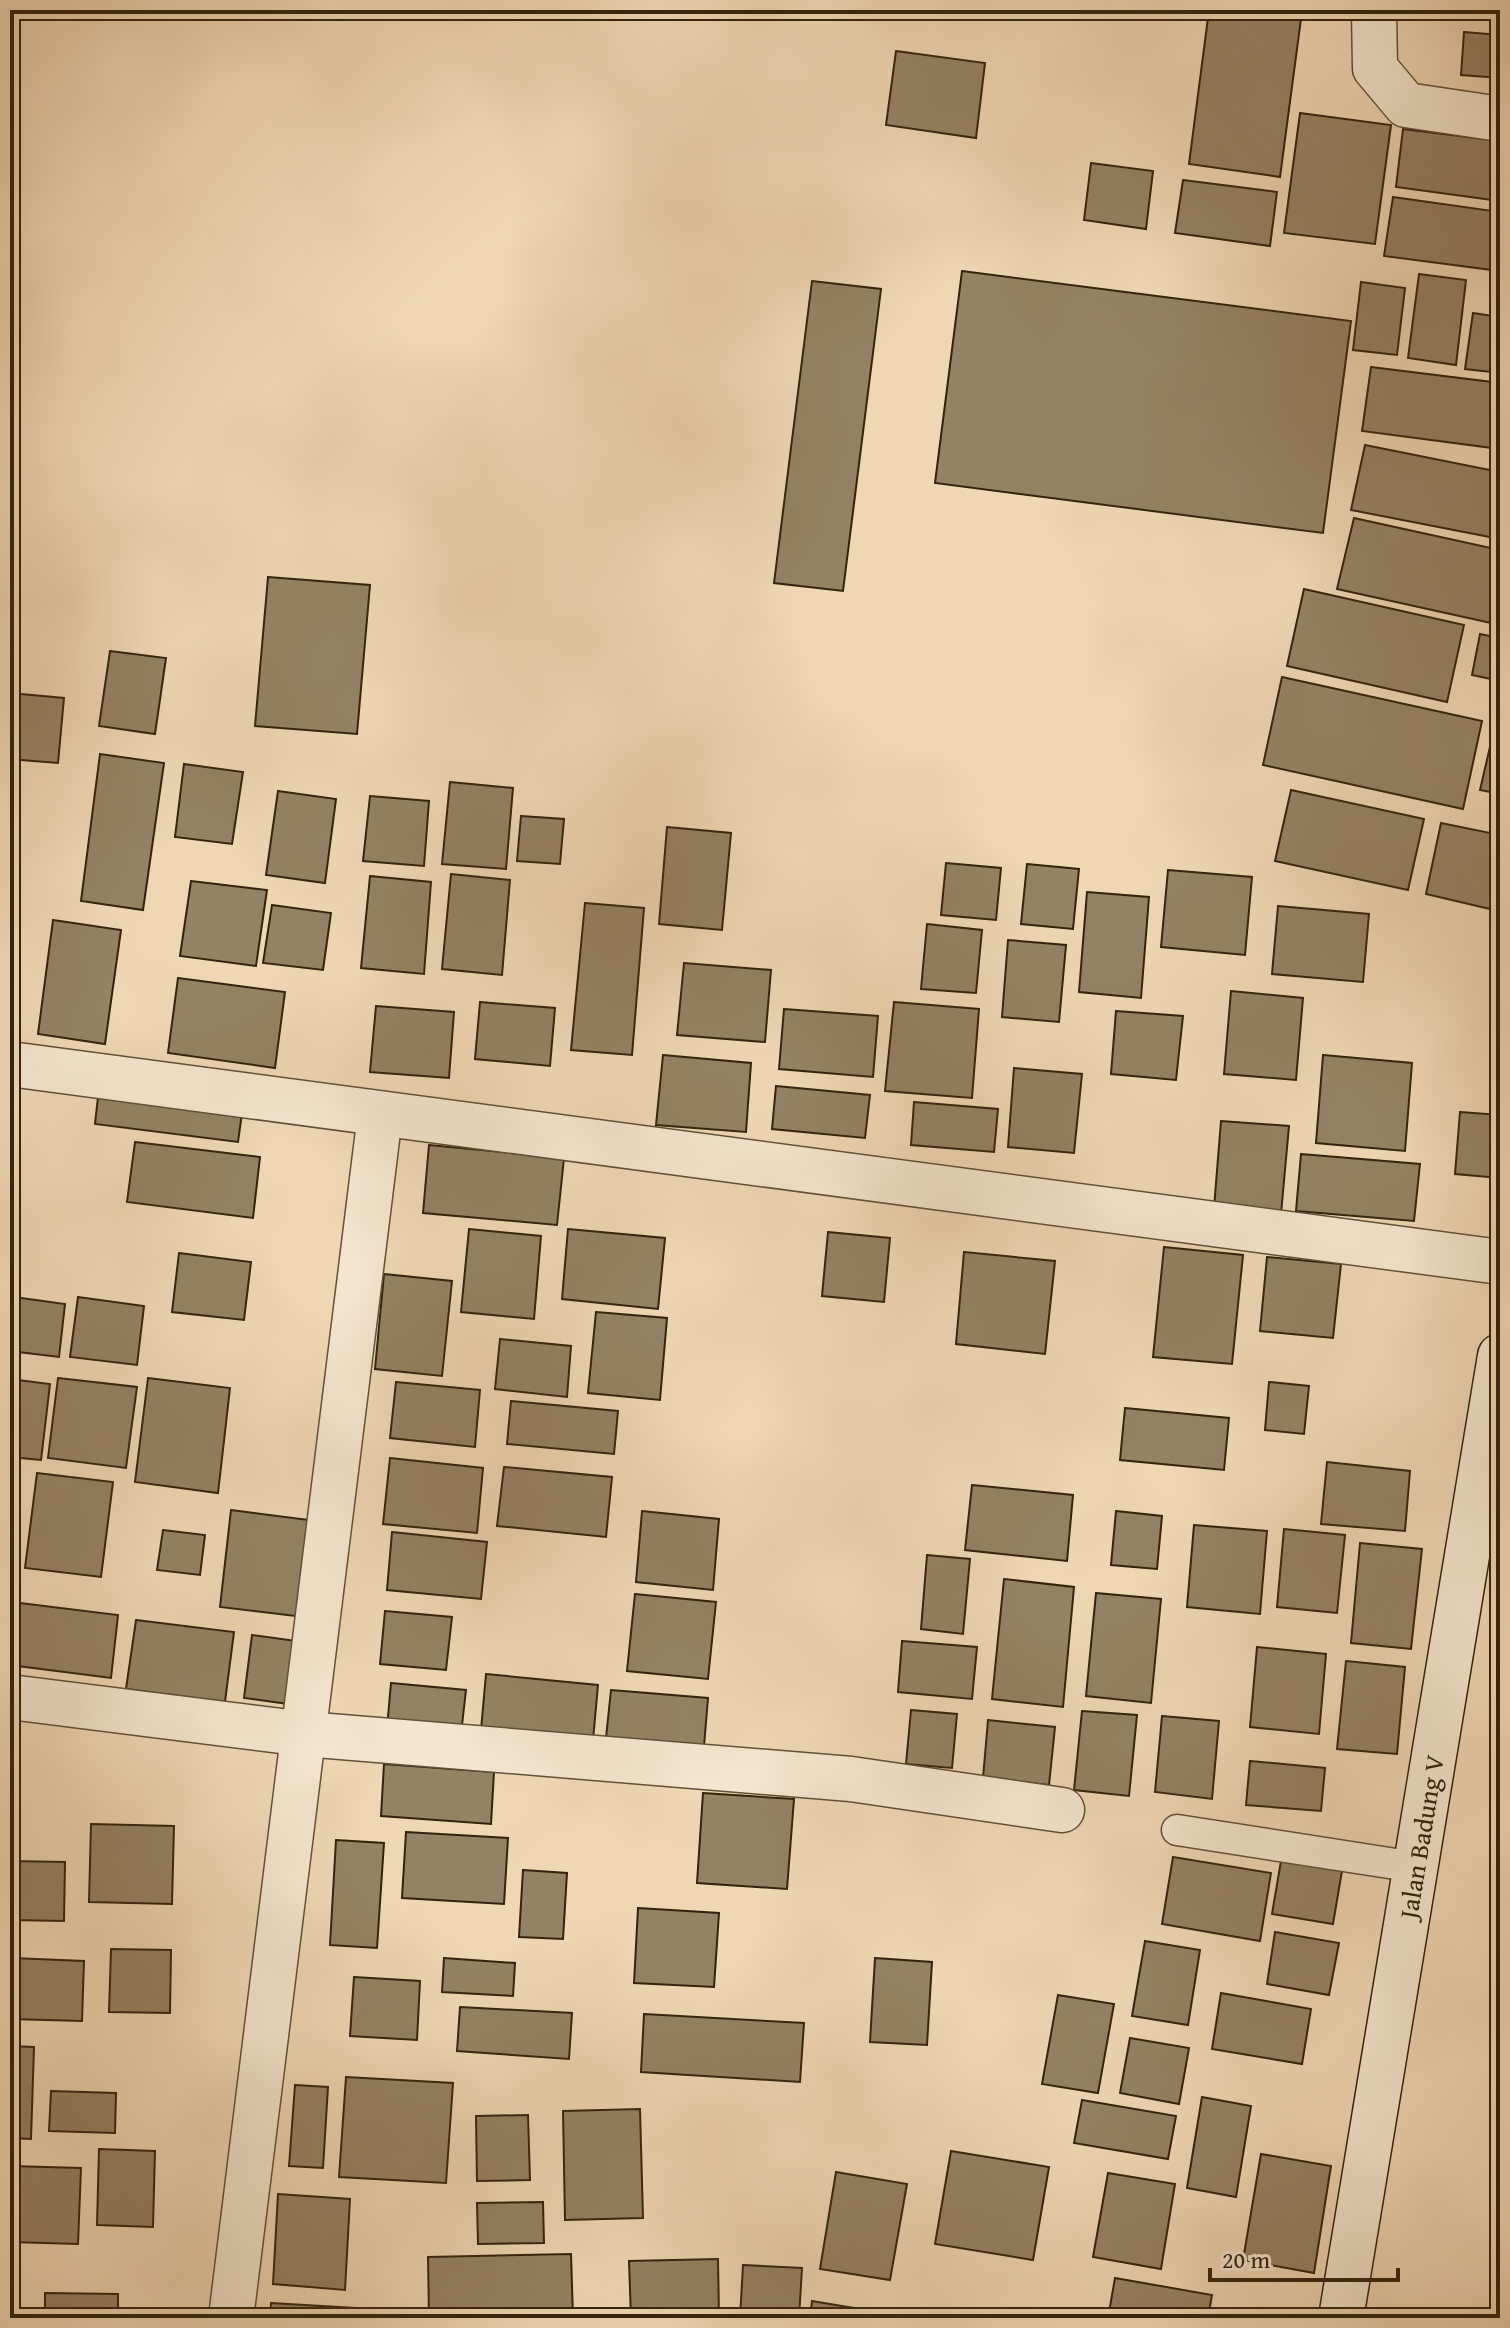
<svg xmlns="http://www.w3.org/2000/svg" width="1510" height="2328" font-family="'Gentium Book Plus',serif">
<rect width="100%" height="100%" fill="#efd7b4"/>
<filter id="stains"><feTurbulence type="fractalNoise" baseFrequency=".0025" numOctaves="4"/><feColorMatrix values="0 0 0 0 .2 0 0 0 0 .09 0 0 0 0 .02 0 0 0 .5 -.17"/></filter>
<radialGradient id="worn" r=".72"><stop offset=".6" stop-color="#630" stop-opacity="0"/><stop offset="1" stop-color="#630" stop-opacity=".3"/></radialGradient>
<g fill="#958164" stroke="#33230e" stroke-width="2">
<path d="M994,10H1078V17Z"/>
<path d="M1209,10L1301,19L1280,177L1189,164Z"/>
<path d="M1419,10H1500V21L1419,15Z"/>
<path d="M1464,32L1500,35V78L1461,75Z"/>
<path d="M896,51L985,63L976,138L886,125Z"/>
<path d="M1300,113L1391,125L1375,244L1284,233Z"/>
<path d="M1403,129L1500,141V201L1396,187Z"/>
<path d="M1091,163L1153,171L1146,229L1084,220Z"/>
<path d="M1183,180L1277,192L1270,246L1175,233Z"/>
<path d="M1393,197L1500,212V271L1384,256Z"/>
<path d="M962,271L1351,321L1323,533L935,483Z"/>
<path d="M1419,274L1466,280L1456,365L1408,358Z"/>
<path d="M812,281L881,289L843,591L774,583Z"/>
<path d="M1361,282L1405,288L1397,355L1353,350Z"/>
<path d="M1473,313L1500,317V373L1465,369Z"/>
<path d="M1371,367L1500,383V449L1362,431Z"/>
<path d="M1365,445L1500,472V539L1351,510Z"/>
<path d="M1354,518L1500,550V625L1337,589Z"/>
<path d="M268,577L370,585L357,734L255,726Z"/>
<path d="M1304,589L1464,625L1447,702L1287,666Z"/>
<path d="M1480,634L1500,638V681L1472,675Z"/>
<path d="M110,651L166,658L155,734L99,726Z"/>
<path d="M1282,677L1482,721L1463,809L1263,765Z"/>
<path d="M10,693L64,698L58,763L10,759Z"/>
<path d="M1496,721L1500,722V794L1480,790Z"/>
<path d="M100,754L164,763L143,910L81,901Z"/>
<path d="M184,764L243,772L232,844L175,837Z"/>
<path d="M450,782L513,788L506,869L442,864Z"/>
<path d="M1291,790L1424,819L1408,890L1275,861Z"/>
<path d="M278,791L336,799L325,883L266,875Z"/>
<path d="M370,796L429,801L424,866L363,861Z"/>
<path d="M521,816L564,819L560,864L517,861Z"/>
<path d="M1441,823L1500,835V867L1490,909L1426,894Z"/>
<path d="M667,827L731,833L722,930L659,924Z"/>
<path d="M946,863L1001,868L996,920L941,915Z"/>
<path d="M1027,864L1079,869L1073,929L1021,924Z"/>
<path d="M1168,870L1252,877L1245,955L1161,947Z"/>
<path d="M451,874L510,880L502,975L442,969Z"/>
<path d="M370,876L431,882L424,974L361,968Z"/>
<path d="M191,881L267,890L256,966L180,956Z"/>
<path d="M1087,892L1149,897L1141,998L1079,992Z"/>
<path d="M585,903L644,908L632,1055L571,1050Z"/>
<path d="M272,905L331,913L323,970L263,963Z"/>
<path d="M1278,906L1369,914L1363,982L1272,974Z"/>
<path d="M53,920L121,930L105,1044L38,1034Z"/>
<path d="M927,924L982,930L976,993L921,989Z"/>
<path d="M1008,940L1066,945L1059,1022L1002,1017Z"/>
<path d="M684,963L771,970L765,1042L677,1035Z"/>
<path d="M178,978L285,992L275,1068L168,1053Z"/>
<path d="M1231,991L1303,998L1296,1080L1224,1074Z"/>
<path d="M480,1002L555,1008L550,1066L475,1059Z"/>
<path d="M894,1002L979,1009L972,1098L885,1091Z"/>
<path d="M376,1006L454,1012L449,1078L370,1072Z"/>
<path d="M784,1009L878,1016L873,1077L779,1069Z"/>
<path d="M1116,1011L1183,1016L1176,1080L1111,1074Z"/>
<path d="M663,1055L751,1063L746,1132L656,1125Z"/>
<path d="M1323,1055L1412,1063L1405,1151L1316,1143Z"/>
<path d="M1014,1068L1082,1074L1074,1153L1008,1147Z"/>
<path d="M776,1086L870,1095L865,1138L772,1129Z"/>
<path d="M99,1088L243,1106L238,1142L95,1124Z"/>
<path d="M914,1102L998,1109L994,1152L911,1145Z"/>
<path d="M1460,1112L1500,1115V1178L1455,1174Z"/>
<path d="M1221,1121L1289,1126L1281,1214L1214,1208Z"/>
<path d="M135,1142L260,1157L253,1218L127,1202Z"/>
<path d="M429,1145L564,1158L557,1225L423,1213Z"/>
<path d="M1301,1154L1420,1164L1414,1221L1296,1211Z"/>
<path d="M10,1197H14L11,1228H10Z"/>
<path d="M469,1229L541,1236L534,1319L461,1312Z"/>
<path d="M568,1229L665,1238L658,1309L562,1299Z"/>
<path d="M828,1232L890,1238L884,1302L822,1296Z"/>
<path d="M1164,1247L1243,1255L1232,1364L1153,1357Z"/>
<path d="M964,1252L1055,1261L1045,1354L956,1344Z"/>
<path d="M179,1253L251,1262L244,1320L172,1312Z"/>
<path d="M1267,1257L1341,1264L1333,1338L1260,1331Z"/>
<path d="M384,1274L452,1281L442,1376L375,1369Z"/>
<path d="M14,1297L65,1304L59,1357L10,1351Z"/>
<path d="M78,1297L144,1306L137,1365L70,1357Z"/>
<path d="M596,1312L667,1318L660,1400L588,1393Z"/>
<path d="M500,1339L571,1346L567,1397L495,1389Z"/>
<path d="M58,1378L137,1387L126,1468L48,1458Z"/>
<path d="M148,1378L230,1388L218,1493L135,1482Z"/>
<path d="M10,1379L50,1384L41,1460L10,1457Z"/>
<path d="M396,1382L480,1390L475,1447L390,1438Z"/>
<path d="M1269,1382L1309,1386L1304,1434L1265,1430Z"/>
<path d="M511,1401L618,1411L614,1454L507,1444Z"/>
<path d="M1125,1408L1229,1418L1224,1470L1120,1460Z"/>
<path d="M390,1458L483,1468L477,1533L383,1524Z"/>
<path d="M1327,1462L1410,1471L1405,1531L1321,1524Z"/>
<path d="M504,1467L612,1477L606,1537L497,1526Z"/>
<path d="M37,1473L113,1482L101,1577L25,1568Z"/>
<path d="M972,1485L1073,1495L1067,1561L965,1550Z"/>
<path d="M231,1510L325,1522L312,1618L220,1607Z"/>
<path d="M642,1511L719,1519L713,1590L636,1582Z"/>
<path d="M1116,1511L1162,1516L1157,1569L1111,1565Z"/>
<path d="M1194,1525L1267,1531L1260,1614L1187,1607Z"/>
<path d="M1284,1529L1345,1535L1337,1613L1277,1607Z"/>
<path d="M163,1530L205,1535L200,1575L157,1570Z"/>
<path d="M392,1532L487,1542L481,1599L387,1590Z"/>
<path d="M1360,1543L1422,1549L1411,1649L1351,1643Z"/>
<path d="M927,1555L970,1559L963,1634L921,1629Z"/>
<path d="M1004,1579L1074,1587L1063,1707L992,1699Z"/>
<path d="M1096,1593L1161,1599L1151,1703L1086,1696Z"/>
<path d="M635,1594L716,1602L708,1679L627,1671Z"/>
<path d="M12,1602L118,1615L111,1678L10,1665Z"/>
<path d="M385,1611L452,1617L446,1670L380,1664Z"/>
<path d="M136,1620L234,1632L225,1702L126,1689Z"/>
<path d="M252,1635L304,1642L296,1705L244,1698Z"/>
<path d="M902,1641L977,1647L972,1699L898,1692Z"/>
<path d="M1257,1647L1326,1654L1319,1734L1250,1727Z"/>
<path d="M1346,1661L1405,1667L1397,1754L1337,1749Z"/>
<path d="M486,1674L598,1685L593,1740L481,1730Z"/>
<path d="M391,1683L466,1690L461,1734L387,1728Z"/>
<path d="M611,1690L708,1698L704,1746L606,1738Z"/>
<path d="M911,1710L957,1714L952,1768L906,1764Z"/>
<path d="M1082,1711L1137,1715L1129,1796L1074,1790Z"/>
<path d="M1162,1716L1219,1721L1212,1799L1155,1792Z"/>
<path d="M988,1720L1055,1727L1049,1785L983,1778Z"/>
<path d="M1250,1761L1325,1768L1321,1811L1246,1805Z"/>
<path d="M384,1764L494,1772L491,1824L381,1816Z"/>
<path d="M703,1793L794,1799L787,1889L697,1883Z"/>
<path d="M91,1824L174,1826L172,1904L89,1902Z"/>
<path d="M406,1832L508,1838L504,1904L402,1898Z"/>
<path d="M336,1840L384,1843L377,1948L330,1945Z"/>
<path d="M1283,1849L1344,1859L1333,1924L1272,1914Z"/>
<path d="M1173,1857L1271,1873L1260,1941L1162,1924Z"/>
<path d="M10,1861L65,1862L64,1921L10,1920Z"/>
<path d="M523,1870L567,1873L563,1939L519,1937Z"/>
<path d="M638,1908L719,1913L714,1987L634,1983Z"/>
<path d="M1275,1932L1339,1943L1329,1995L1267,1984Z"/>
<path d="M1145,1941L1200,1950L1188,2025L1132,2016Z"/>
<path d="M111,1949L171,1950L170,2013L109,2012Z"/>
<path d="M12,1958L84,1961L82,2021L10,2019Z"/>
<path d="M444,1958L515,1963L513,1996L442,1992Z"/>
<path d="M875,1958L932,1962L927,2045L870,2042Z"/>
<path d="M354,1977L420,1981L417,2040L350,2036Z"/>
<path d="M1221,1993L1311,2009L1302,2064L1212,2049Z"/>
<path d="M1058,1995L1114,2004L1098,2093L1042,2084Z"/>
<path d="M460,2007L572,2013L569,2059L457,2051Z"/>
<path d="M644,2014L804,2023L800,2082L641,2072Z"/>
<path d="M1130,2038L1189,2048L1179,2104L1120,2093Z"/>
<path d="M10,2046L34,2047L31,2139L10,2138Z"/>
<path d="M346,2077L453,2083L446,2183L339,2177Z"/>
<path d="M295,2085L328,2087L323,2168L289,2166Z"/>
<path d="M51,2091L116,2093L115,2133L49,2131Z"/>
<path d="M1202,2097L1251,2106L1236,2197L1187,2188Z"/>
<path d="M1082,2100L1176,2116L1168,2159L1074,2143Z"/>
<path d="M640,2109L643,2218L565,2220L563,2111Z"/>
<path d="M528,2115L530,2180L477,2181L476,2116Z"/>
<path d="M99,2149L155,2151L153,2227L97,2225Z"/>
<path d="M951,2151L1049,2167L1033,2260L935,2244Z"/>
<path d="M1261,2154L1331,2166L1314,2273L1243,2260Z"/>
<path d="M10,2166L81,2168L78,2244L10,2242Z"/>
<path d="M836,2172L907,2184L890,2280L820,2269Z"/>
<path d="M1108,2173L1175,2184L1161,2269L1093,2257Z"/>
<path d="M278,2194L350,2199L345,2290L273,2284Z"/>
<path d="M543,2202L544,2243L478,2244L477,2203Z"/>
<path d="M571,2254L573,2318H429L428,2257Z"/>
<path d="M718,2259L719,2318H631L629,2261Z"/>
<path d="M743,2265L802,2268L799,2318H740Z"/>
<path d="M1115,2278L1212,2295L1208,2318H1108Z"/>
<path d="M45,2293L118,2294V2318H45Z"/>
<path d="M812,2301L902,2316L901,2318H810Z"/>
<path d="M271,2303L355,2308L354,2318H270Z"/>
<path d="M921,2313L954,2318H920Z"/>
</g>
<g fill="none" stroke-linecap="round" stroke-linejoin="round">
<g stroke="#625038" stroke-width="33">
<path id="service" d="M1177,1830L1415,1867"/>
</g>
<g stroke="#625038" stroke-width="47">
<g id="minor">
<path d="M1374,10L1375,68L1406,105L1500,119"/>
<path d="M10,1064L1500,1262"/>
<path d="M10,1697L305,1734L851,1779L1062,1810"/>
<path d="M231,2318L380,1115"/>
</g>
</g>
<g stroke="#33230e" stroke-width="47">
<g id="secondary">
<path id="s1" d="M1341,2318L1500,1356"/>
</g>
</g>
<use href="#service" stroke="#f5e5ce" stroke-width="30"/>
<use href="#minor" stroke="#f5e5ce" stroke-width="44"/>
<use href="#secondary" stroke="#f5e5ce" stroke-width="44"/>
</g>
<g text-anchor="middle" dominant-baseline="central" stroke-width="6" stroke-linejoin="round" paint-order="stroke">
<g font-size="26" fill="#33230e" stroke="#f5e5ce">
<text stroke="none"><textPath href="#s1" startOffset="488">Jalan Badung V</textPath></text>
</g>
</g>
<rect width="1510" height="2328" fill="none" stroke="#efd7b4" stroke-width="40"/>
<rect x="12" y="12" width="1486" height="2304" fill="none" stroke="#33230e" stroke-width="4"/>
<rect x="20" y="20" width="1470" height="2288" fill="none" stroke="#33230e" stroke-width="2"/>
<path d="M1210 2268v12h188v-12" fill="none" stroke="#33230e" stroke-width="4"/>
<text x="1222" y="2268" font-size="24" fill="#33230e" stroke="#f5e5ce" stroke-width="6" paint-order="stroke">20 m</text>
<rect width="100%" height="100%" filter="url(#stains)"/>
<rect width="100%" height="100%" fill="url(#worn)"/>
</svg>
